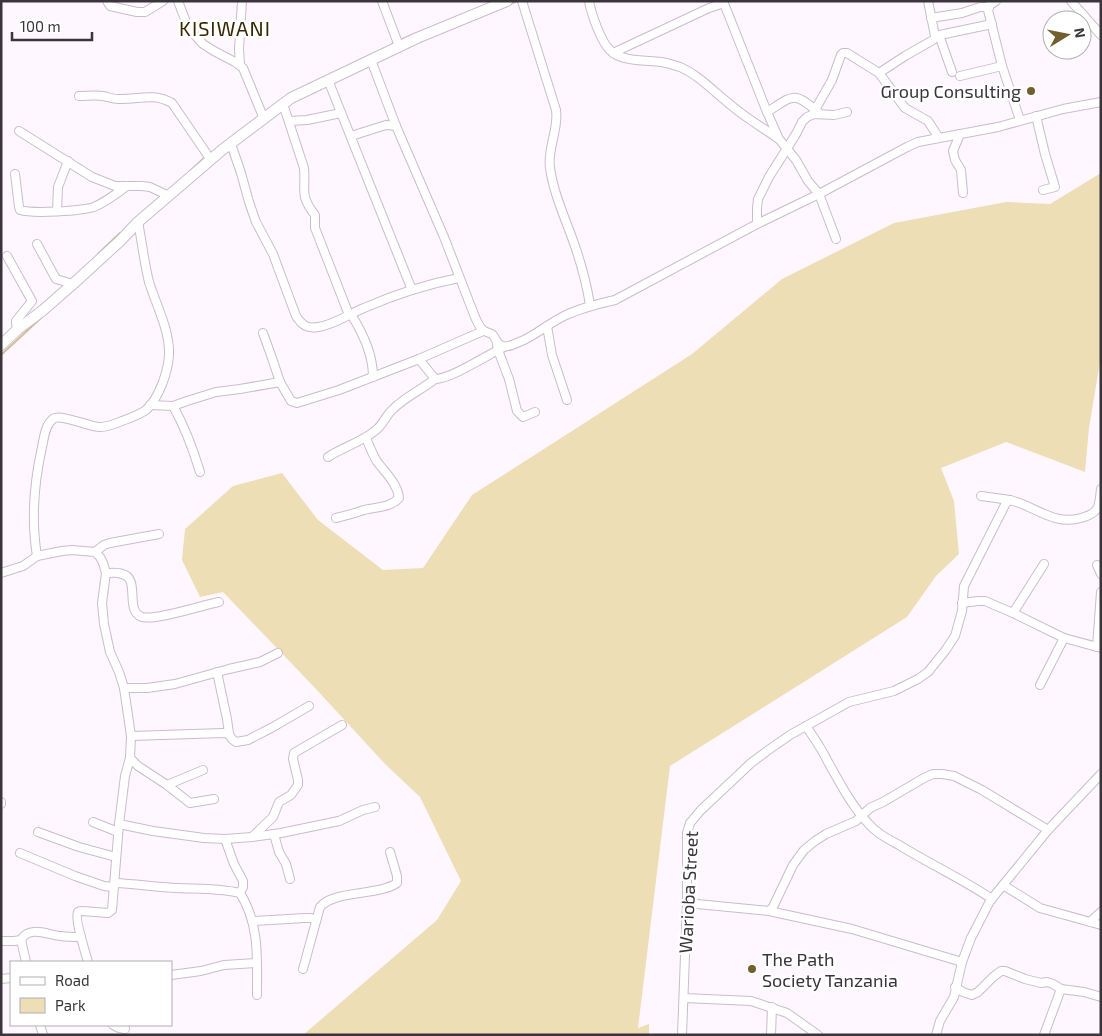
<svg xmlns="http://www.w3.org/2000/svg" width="1102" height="1036" font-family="'Exo 2',sans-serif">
<rect width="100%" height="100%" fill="#fef7ff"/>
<path fill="#eddeb5" d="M1101,173V356L1089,428L1085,472L1006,442L941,468L954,501L959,554L936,576L907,617L670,766L638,1028L649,1024V1035H303L437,920L461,881L420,797L385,764L315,688L223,592L200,597L182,560L185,529L233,486L282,473L318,520L383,570L423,568L472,495L692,354L782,279L894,223L1006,202L1050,204Z"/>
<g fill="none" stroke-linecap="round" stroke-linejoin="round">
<g stroke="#cebf94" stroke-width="2">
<path d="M510,4L517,1"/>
<path d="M403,39L412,35"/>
<path d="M190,171L204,158"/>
<path d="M98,254L120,233"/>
<path d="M2,354L42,317"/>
</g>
<g stroke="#cbbbce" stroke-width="10">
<g id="minor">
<path d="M107,1L110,6L137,12H145L163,1"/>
<path d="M178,1L186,22L192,32L203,44L214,51L235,62L243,68L264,119"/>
<path d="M382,1L399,46"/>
<path d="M522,1L556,110C559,130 547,148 550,168C554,196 567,222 576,249C582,267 587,286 590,305"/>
<path d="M589,1C591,13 601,42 610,50C621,62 646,60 661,62C667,63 674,65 680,67C699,75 715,93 732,106C746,118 763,128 779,139"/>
<path d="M723,1L767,112L779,139L796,160L808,181L819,194L836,239"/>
<path d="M928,1L935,36"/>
<path d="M996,1L990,5L988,10L1002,66L1020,120"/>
<path d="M1071,1L1101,35"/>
<path d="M931,18L962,13L980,7H989"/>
<path d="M939,35L952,72"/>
<path d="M613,53L709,8L724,3"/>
<path d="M371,60L396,126L444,237L475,317C477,321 479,327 483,330C486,333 490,332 493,335C496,339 497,345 503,346C509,348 518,342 524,340C538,333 550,323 564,316C580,308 597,304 615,300L757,224L819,194L907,147L918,142L998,127L1063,109L1101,102"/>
<path d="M240,65L239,49L242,1"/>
<path d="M879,73L905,56L933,40L935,38V36L992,24"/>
<path d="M960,76L1002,66"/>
<path d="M328,80L412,290"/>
<path d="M79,96C87,96 95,95 103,96C108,97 113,99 118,99C139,100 152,92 172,103L211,160"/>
<path d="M283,104L304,168C306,191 299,195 315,215V228L317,233L349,315"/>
<path d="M815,110L832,80L841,55L843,53H847L879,73L905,108L928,121L939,138"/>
<path d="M767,112C794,95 793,91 818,112"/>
<path d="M1036,116L1045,154L1055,187L1043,190"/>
<path d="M289,121L307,120L341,113"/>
<path d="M19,131L92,177L115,186H142L150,187L169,196"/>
<path d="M960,134L953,151L955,160L961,170L963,193"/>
<path d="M351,136L386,125L396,126"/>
<path d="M231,144L241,173L249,202L256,222L273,254L296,316C302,325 307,329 318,327C334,325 349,314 364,308C394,295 427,284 459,278"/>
<path d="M15,174L19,207L20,210C33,214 81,211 94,207C106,202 117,193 127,186"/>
<path d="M57,211L58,187L68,161"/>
<path d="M757,224V208L758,199L769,177L796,134L802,122L807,117L814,114L834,115L847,112"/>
<path d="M37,244L56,279L73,284"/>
<path d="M7,256L32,301L16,321V324L18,329"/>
<path d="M351,314C363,334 373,354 373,377"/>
<path d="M547,326L552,355L567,400"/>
<path d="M263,333L272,358L280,382L291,401L297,403L339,390L419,359L483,331"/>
<path d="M497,345L498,350L509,379L517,411L523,417L535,412"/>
<path d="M419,359L435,379C451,379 487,355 504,347"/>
<path d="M150,405L173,406L187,401L216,392L240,389L280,382"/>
<path d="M173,406C185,427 193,449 200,472"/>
<path d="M328,457C343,447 362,442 376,430C383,425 386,415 393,409C405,397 421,390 435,379"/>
<path d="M981,496L1010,500"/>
<path d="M336,518C345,516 355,513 364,510C376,507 390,508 399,498C397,482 384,472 376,460C372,453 369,445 366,438"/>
<path d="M95,552L104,545L110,543L159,534"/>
<path d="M37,556C31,520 34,483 42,447C44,438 45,425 53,419C60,413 89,427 100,427C107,427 115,424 122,421C130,418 139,415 146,410C159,398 168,372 169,355C170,330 156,305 149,282C144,262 142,242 138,222"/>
<path d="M1097,565L1101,574"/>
<path d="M1,573L23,566L37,556L62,551L72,550L95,552L100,557L103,563L106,573L102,603L104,624L110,652L119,672L124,688L131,736L130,758L125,776L119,824L112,910L108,913L82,911C81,911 79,911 78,912C74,917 86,955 88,962"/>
<path d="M106,573C111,573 117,572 122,574C141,578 124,611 142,617C156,621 202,605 219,602"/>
<path d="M962,603L978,601H985L1013,613L1064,638L1101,648"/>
<path d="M1013,613L1044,564"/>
<path d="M1097,647L1101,592"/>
<path d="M217,672L227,719L229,734L232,739L236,742L248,740L273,727L309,706"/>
<path d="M1040,685L1064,638"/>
<path d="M124,688H147L175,684L229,669L260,662L278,653"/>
<path d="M806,726C814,738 822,749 828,762C840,783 851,805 868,823C876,833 888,839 899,845C930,864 962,879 992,899"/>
<path d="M131,736L223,733L229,734"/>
<path d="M130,758L138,766L167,785L190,803L214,799"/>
<path d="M167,785L203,770"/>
<path d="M1,802V804"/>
<path d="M93,822L118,832"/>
<path d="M119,824L153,831L204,838L225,839L252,837L281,833L339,821L363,810L375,807"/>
<path d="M38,832L79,847L116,857"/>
<path d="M274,834L279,852L286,864L290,879"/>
<path d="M252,837L273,817L279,802L291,795L298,785V780L293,759L294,753L342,725"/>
<path d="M225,839L234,864L243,881V887L240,893"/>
<path d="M20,853L75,876L104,886L114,887"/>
<path d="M115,883C136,884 156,887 177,888C198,889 219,888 240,893C260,925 257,959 257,995"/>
<path d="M1003,885L1040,908L1101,925"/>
<path d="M687,903L769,911L852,929L962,962"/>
<path d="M769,911L773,907L793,865L804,850L815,841L826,834L856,821L870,808L883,802L924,778L933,774H942L954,776L982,790L1048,830"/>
<path d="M253,921L305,918H311L316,920"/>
<path d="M1090,922L1101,912"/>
<path d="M1,941H14L21,940"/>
<path d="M26,962L21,940C29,925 48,935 61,936C68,937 74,937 81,937"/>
<path d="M303,969L320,907C334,890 378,896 397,883V876L390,852"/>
<path d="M171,975L201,971L224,965L257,963"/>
<path d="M1,979L11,978"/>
<path d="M955,987L963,992L972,995L978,992L993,977L1001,971H1005L1025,979L1041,983L1047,982L1053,984L1061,989L1084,992L1101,997"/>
<path d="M684,998L751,1001L787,1013L818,1035"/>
<path d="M40,1025L43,1035"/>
<path d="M113,1025L119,1028L125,1029"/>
<path d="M682,1035L687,903V833L690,823L701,810L751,763L767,751L790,735L849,702L894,691L918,679L928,672L945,651L955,636L962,611L964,586L1006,503L1010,500C1035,506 1054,526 1081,518C1100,513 1099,506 1101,489"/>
<path d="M771,1035L772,1007"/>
<path d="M936,1035L940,1021L954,997L962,962L971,938L990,901L1048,830L1101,774"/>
<path d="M1044,1035L1061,989"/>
</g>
</g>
<g stroke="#cbbbce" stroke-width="12">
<path id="major" d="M1,345L18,329L42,311L73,284L120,241L138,222L222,150L291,98L417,38L507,1"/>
</g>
<use href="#minor" stroke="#fff" stroke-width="8"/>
<use href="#major" stroke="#fff" stroke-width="10"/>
</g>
<g fill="#71602e" stroke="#fff" stroke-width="2">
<circle cx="1031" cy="91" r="5"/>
<circle cx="752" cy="969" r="5"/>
</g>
<g text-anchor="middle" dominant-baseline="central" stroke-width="5" stroke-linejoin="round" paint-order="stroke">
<g font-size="18" fill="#3a343b" stroke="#fff" text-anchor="end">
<text x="1021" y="91">Group Consulting</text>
<text x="762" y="959" text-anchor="start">The Path<tspan x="762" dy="21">Society Tanzania</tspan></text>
</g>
<g font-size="18" fill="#3a343b" stroke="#fff">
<text transform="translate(688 892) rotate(-87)">Warioba Street</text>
</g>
<g font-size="20" letter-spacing="1" fill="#362900" stroke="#fff">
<text x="225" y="28">KISIWANI</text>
</g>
</g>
<rect width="1102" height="1036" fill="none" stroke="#3a343b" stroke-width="5"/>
<rect x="10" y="961" width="162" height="65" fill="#ffffff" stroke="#b0aeb1"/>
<rect x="20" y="977" width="25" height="8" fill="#ffffff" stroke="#b0aeb1"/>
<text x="55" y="986" font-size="15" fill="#3a343b">Road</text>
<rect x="20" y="998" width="25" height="15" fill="#eddeb5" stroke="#b0aeb1"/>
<text x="55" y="1011" font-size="15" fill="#3a343b">Park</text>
<g transform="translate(1067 35) rotate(80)"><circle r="24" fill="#ffffff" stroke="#b0aeb1"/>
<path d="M0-4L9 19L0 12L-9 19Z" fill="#71602e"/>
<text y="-8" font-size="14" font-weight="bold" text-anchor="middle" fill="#3a343b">N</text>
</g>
<path d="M12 32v8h80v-8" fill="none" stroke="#3a343b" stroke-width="2.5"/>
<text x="20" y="32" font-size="15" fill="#3a343b" stroke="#ffffff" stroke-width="4" paint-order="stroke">100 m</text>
</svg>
